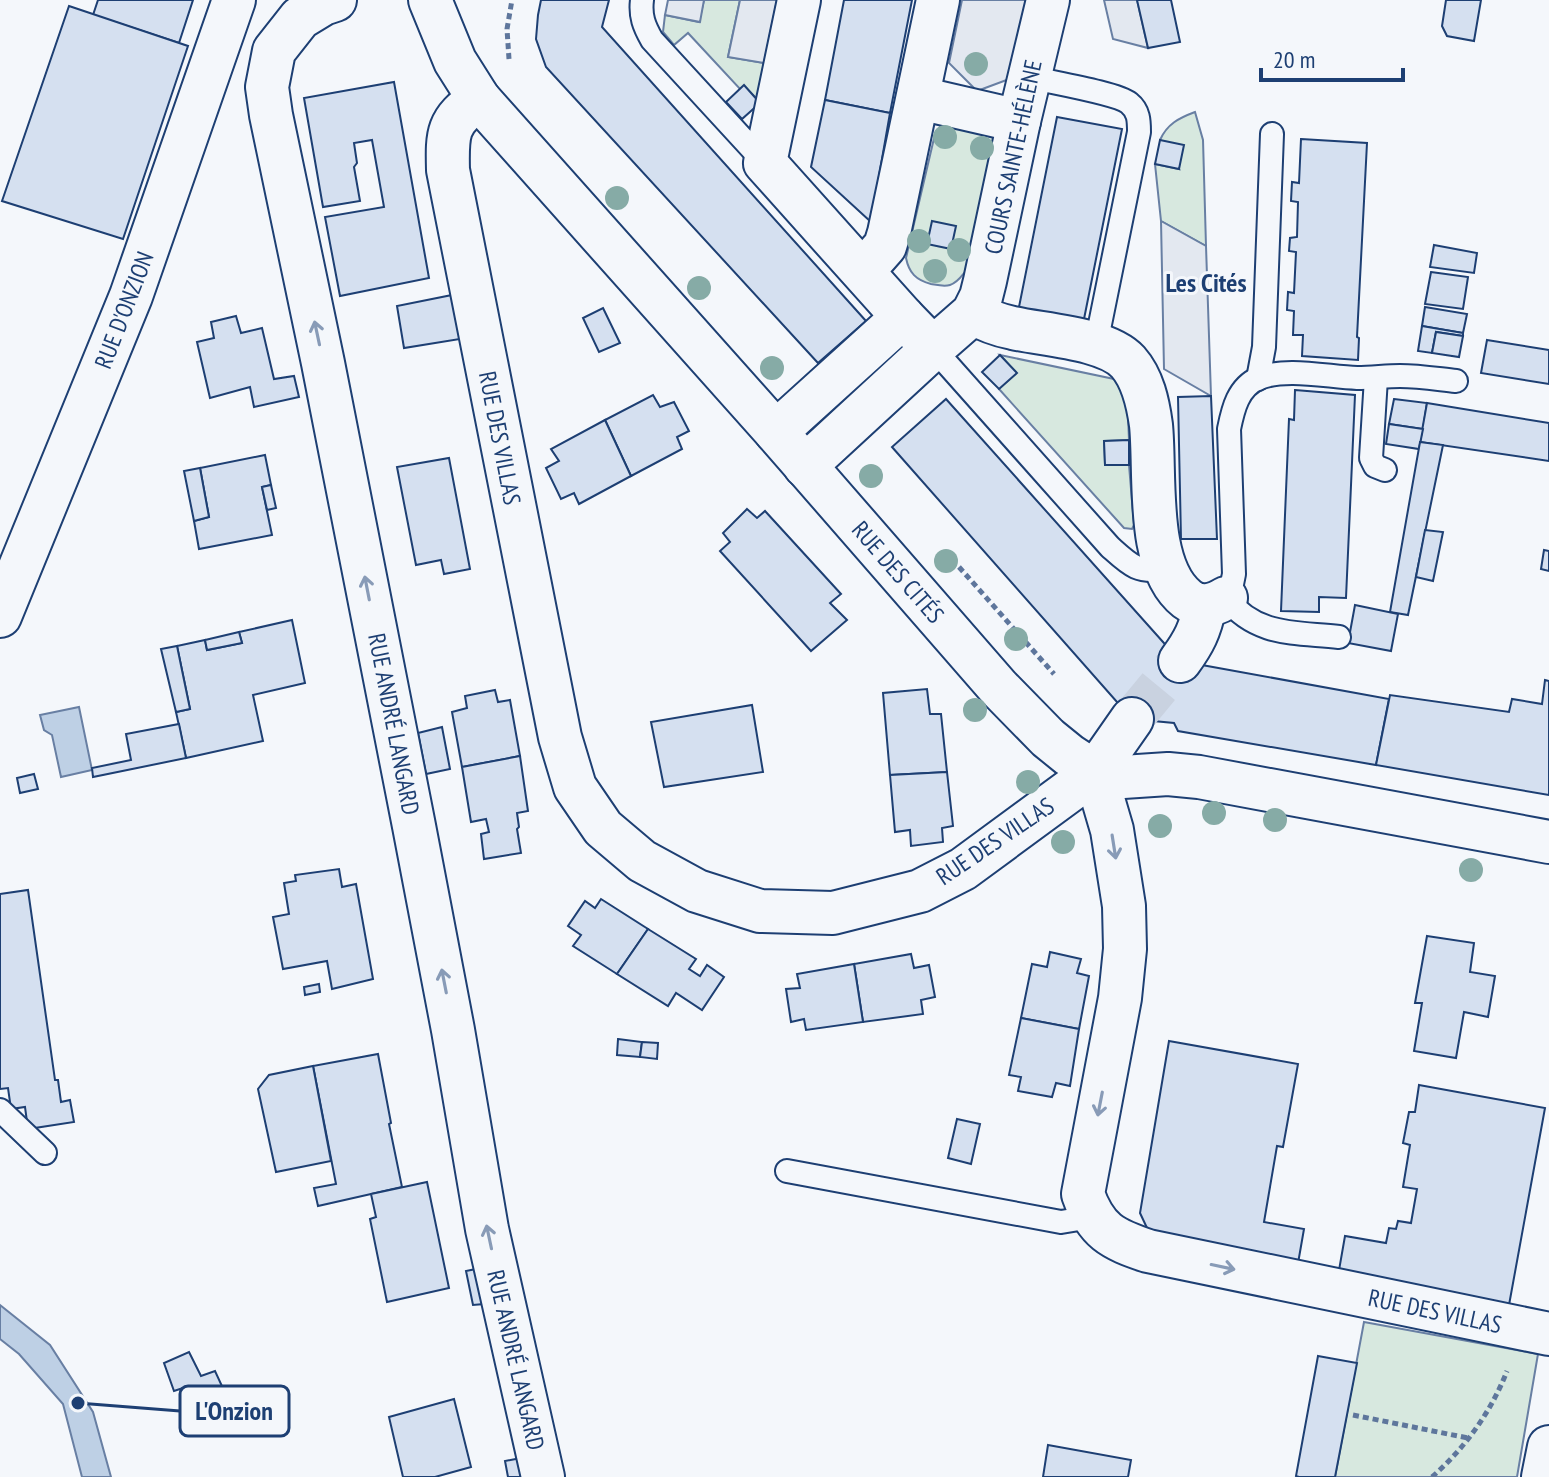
<svg xmlns="http://www.w3.org/2000/svg" width="1549" height="1477" font-family="'PT Sans Narrow',sans-serif">
<rect width="100%" height="100%" fill="#f4f7fb"/>
<g fill="#d7e8df" stroke="#687fa3" stroke-width="2">
<path d="M704,0H740L728,57L764,63L757,99L744,86L740,89L688,33L674,45L663,32L665,15L699,22Z"/>
<path d="M1195,112L1203,140L1206,246L1161,221L1155,164L1179,169L1160,140C1167,124 1179,118 1195,112Z"/>
<path d="M943,123L995,137L996,150L965,272C961,277 957,283 950,285C944,287 937,285 931,284C916,280 909,273 906,258L935,134Z"/>
<path d="M1000,355L1114,379L1127,391L1129,440L1104,441L1105,465H1129L1134,525L1132,529L1124,528L999,389L1016,373Z"/>
<path d="M1364,1322L1538,1354L1517,1477H1335Z"/>
</g>
<g fill="#e3e8f0" stroke="#687fa3" stroke-width="2">
<path d="M668,0H704L700,22L665,15Z"/>
<path d="M740,0H777L764,63L728,57Z"/>
<path d="M962,0H1026L1012,78L977,91L949,63Z"/>
<path d="M1104,0H1137L1148,48L1113,39Z"/>
<path d="M1161,221L1206,246L1211,396L1164,369Z"/>
</g>
<g fill="#bed0e5" stroke="#687fa3" stroke-width="2">
<path d="M79,707L92,770L61,777L52,735L44,730L40,715Z"/>
<path d="M0,1305L50,1345L93,1412L111,1477H82L63,1404L19,1354L0,1339Z"/>
</g>
<g fill="#d5e0f0" stroke="#1d3f73" stroke-width="2">
<path d="M98,0H193L179,43L93,15Z"/>
<path d="M541,0H609L602,27L866,321L818,363L546,67L536,39L538,15Z"/>
<path d="M844,0H912L890,113L825,100Z"/>
<path d="M1137,0H1171L1180,42L1148,48Z"/>
<path d="M1446,0H1481L1474,41L1447,36L1442,26Z"/>
<path d="M69,6L188,46L123,239L2,201Z"/>
<path d="M394,82L429,278L340,296L325,217L384,207L372,140L354,143L357,163L354,167L360,201L323,207L304,98Z"/>
<path d="M744,85L760,103L742,119L726,102Z"/>
<path d="M825,100L890,113L871,222L811,167Z"/>
<path d="M1057,117L1122,129L1083,324L1018,312Z"/>
<path d="M1301,139L1367,143L1357,337L1359,338L1358,360L1302,356L1303,335H1293L1294,311L1287,310L1288,292L1294,293L1296,252L1289,251L1290,238L1297,237L1298,202L1291,201L1292,182L1299,183Z"/>
<path d="M1160,140L1184,145L1179,169L1155,164Z"/>
<path d="M932,221L956,226L951,249L927,244Z"/>
<path d="M1434,245L1477,253L1474,273L1430,267Z"/>
<path d="M1431,272L1468,277L1463,309L1425,304Z"/>
<path d="M452,295L460,339L404,348L397,306Z"/>
<path d="M1425,307L1467,314L1463,333L1422,326Z"/>
<path d="M603,308L620,343L599,352L583,318Z"/>
<path d="M236,316L241,333L262,328L274,379L294,376L299,397L254,407L250,387L210,398L197,342L214,338L211,322Z"/>
<path d="M1422,326L1463,333V336L1436,332L1432,353L1418,351Z"/>
<path d="M1436,332L1463,336L1459,357L1432,353Z"/>
<path d="M1487,340L1549,350V384L1481,373Z"/>
<path d="M1000,355L1017,373L999,389L982,372Z"/>
<path d="M1295,390L1355,395L1346,598L1319,597V612L1281,611L1289,419L1294,420Z"/>
<path d="M653,395L660,407L674,402L689,431L677,437L682,449L631,476L605,420Z"/>
<path d="M1211,396L1217,539H1181L1178,397Z"/>
<path d="M946,399L1180,661L1389,699L1376,765L1178,731L1174,723L1132,719L892,447Z"/>
<path d="M1394,399L1427,403L1423,429L1389,424Z"/>
<path d="M1427,403L1549,423V461L1420,442Z"/>
<path d="M605,420L631,476L579,504L574,493L561,499L546,468L559,461L551,449Z"/>
<path d="M1389,424L1423,429L1419,449L1386,444Z"/>
<path d="M1129,440V465H1105L1104,441Z"/>
<path d="M1420,442L1443,445L1408,615L1390,612Z"/>
<path d="M265,455L271,485L262,487L272,535L199,549L194,521L209,517L200,468Z"/>
<path d="M449,458L470,569L444,574L441,560L416,565L397,467Z"/>
<path d="M200,468L209,517L194,521L184,471Z"/>
<path d="M271,485L276,508L267,510L262,487Z"/>
<path d="M747,509L757,518L765,511L841,594L830,603L847,620L811,651L720,551L730,542L723,533Z"/>
<path d="M1425,530L1443,532L1433,581L1416,577Z"/>
<path d="M1544,550L1549,551V571L1541,569Z"/>
<path d="M1355,605L1398,614L1391,651L1348,643Z"/>
<path d="M292,620L305,683L253,695L263,741L186,758L176,712L190,709L177,646L205,640L207,650L242,643L239,632Z"/>
<path d="M239,632L242,643L207,650L205,640Z"/>
<path d="M177,646L190,709L176,712L161,649Z"/>
<path d="M1545,680L1549,681V795L1376,765L1390,695L1509,712L1512,699L1542,704Z"/>
<path d="M927,689L930,714H941L947,772L890,775L883,693Z"/>
<path d="M495,690L498,702L510,700L520,756L462,767L452,712L467,708L465,696Z"/>
<path d="M752,705L763,772L664,787L651,722Z"/>
<path d="M179,724L186,758L93,777L92,768L131,760L126,734Z"/>
<path d="M442,727L450,769L426,774L418,733Z"/>
<path d="M520,756L528,811L517,813L519,827L517,829L521,853L484,859L481,834L489,832L486,819L471,822L462,767Z"/>
<path d="M947,772L953,826L942,828L943,842L911,846L910,830L895,832L890,775Z"/>
<path d="M34,774L38,789L20,793L17,778Z"/>
<path d="M339,869L342,887L356,884L373,979L332,989L327,961L283,969L273,917L289,914L284,883L296,881L295,875Z"/>
<path d="M28,890L55,1080H58L61,1102L70,1100L74,1122L28,1129L25,1107L11,1109L8,1088L0,1089V894Z"/>
<path d="M601,899L648,929L617,974L573,946L581,935L568,926L585,901L595,908Z"/>
<path d="M648,929L696,959L689,969L700,976L707,965L724,977L702,1010L676,993L668,1006L617,974Z"/>
<path d="M1427,936L1474,943L1470,972L1495,976L1488,1017L1464,1012L1456,1058L1414,1051L1422,1003H1415Z"/>
<path d="M1050,952L1081,959L1077,973L1089,976L1079,1029L1021,1018L1032,964L1047,967Z"/>
<path d="M911,954L914,968L929,965L935,997L921,1000L923,1014L863,1022L854,964Z"/>
<path d="M854,964L863,1022L806,1030L804,1019L791,1022L786,989L800,988L797,974Z"/>
<path d="M319,984L320,992L305,995L304,987Z"/>
<path d="M1021,1018L1079,1029L1070,1086L1056,1083L1052,1097L1018,1091L1021,1077L1009,1075Z"/>
<path d="M618,1039L642,1042L640,1057L617,1055Z"/>
<path d="M1169,1041L1298,1064L1283,1147L1277,1146L1264,1222L1304,1229L1297,1269L1155,1245L1140,1213Z"/>
<path d="M642,1042L658,1043L657,1059L640,1057Z"/>
<path d="M378,1054L391,1123L389,1124L402,1187L318,1206L314,1188L336,1184L313,1066Z"/>
<path d="M313,1066L331,1161L276,1172L258,1089L269,1075Z"/>
<path d="M1419,1085L1545,1108L1509,1305L1338,1276L1345,1236L1386,1243L1389,1228L1396,1229L1398,1221L1411,1223L1417,1189L1403,1187L1410,1145L1403,1143L1409,1112H1415Z"/>
<path d="M957,1119L980,1124L971,1164L948,1158Z"/>
<path d="M427,1182L449,1288L387,1302L370,1219L376,1217L371,1194Z"/>
<path d="M476,1269L484,1304L473,1305L466,1271Z"/>
<path d="M189,1352L201,1376L215,1371L227,1397L219,1401L224,1413L203,1423L186,1387L174,1391L164,1363Z"/>
<path d="M1318,1356L1357,1363L1335,1477H1299L1296,1476Z"/>
<path d="M454,1399L471,1467L435,1477H403L389,1417Z"/>
<path d="M1048,1445L1131,1460L1128,1477H1043Z"/>
<path d="M521,1458L525,1477H508L505,1461Z"/>
</g>
<g fill="none" stroke-linecap="round" stroke-linejoin="round">
<path stroke="#c9d2e0" stroke-width="42" stroke-dasharray="42 21" stroke-linecap="butt" d="M1132,719L1180,661"/>
<g stroke="#1d3f73" stroke-width="26">
<g id="lane">
<path d="M642,0C640,16 644,26 652,40L765,163"/>
<path d="M1030,77C1049,82 1117,93 1129,103C1139,111 1139,121 1139,132L1096,344"/>
<path d="M933,348L1110,547C1130,565 1137,573 1164,569"/>
<path d="M1376,378L1371,458L1375,466L1385,470"/>
<path d="M1258,379L1264,347L1272,134"/>
<path d="M1339,637C1295,632 1257,637 1226,598L1231,589L1234,574L1229,429C1233,409 1238,387 1259,378C1287,367 1328,377 1357,378C1372,378 1386,376 1400,376C1419,376 1437,379 1456,381"/>
<path d="M0,1110L45,1153"/>
<path d="M787,1171L1061,1222L1079,1219L1090,1214"/>
</g>
</g>
<g stroke="#1d3f73" stroke-width="46">
<g id="street">
<path d="M335,0L323,4L300,18L274,51L267,87L271,115L323,363L414,826L453,1030L487,1229L543,1477"/>
<path d="M430,0L455,61L479,99L776,432L999,688L1048,738L1069,755L1095,772L1123,777L1168,774L1199,777L1549,842"/>
<path d="M799,0L765,163L903,317"/>
<path d="M919,98L1019,121"/>
<path d="M479,99C447,121 447,133 448,170L560,737L575,787L603,828L642,861L697,891L760,911L833,913L920,891L963,869L1095,772L1132,719"/>
<path d="M863,271L885,246L889,233L938,0"/>
<path d="M973,313C985,320 998,325 1013,328C1044,335 1106,338 1128,362C1143,379 1148,403 1151,425C1156,475 1145,566 1187,599C1200,609 1213,606 1226,598"/>
<path d="M776,432L903,317L933,348L973,313L981,297L985,281L1019,121L1048,0"/>
<path d="M805,466L933,348"/>
<path d="M0,616L131,296L234,0"/>
<path d="M1180,661C1194,642 1200,630 1205,606"/>
<path d="M1095,772L1112,830L1124,906L1125,949L1120,998L1083,1194C1096,1231 1112,1239 1148,1251L1549,1334"/>
<path d="M1543,1477L1549,1447"/>
</g>
</g>
<g stroke="#5e769c" stroke-width="5" stroke-dasharray="6 4" stroke-linecap="butt">
<path d="M509,59L507,29L512,0"/>
<path d="M959,567L1054,674"/>
<path d="M1353,1415L1468,1438"/>
<path d="M1432,1477C1465,1448 1491,1412 1507,1371"/>
</g>
<use href="#lane" stroke="#f4f7fb" stroke-width="22"/>
<use href="#street" stroke="#f4f7fb" stroke-width="42"/>
</g>
<g fill="#86aba6">
<circle cx="976" cy="64" r="12"/>
<circle cx="945" cy="137" r="12"/>
<circle cx="982" cy="148" r="12"/>
<circle cx="617" cy="198" r="12"/>
<circle cx="919" cy="241" r="12"/>
<circle cx="959" cy="250" r="12"/>
<circle cx="935" cy="271" r="12"/>
<circle cx="699" cy="288" r="12"/>
<circle cx="772" cy="368" r="12"/>
<circle cx="871" cy="476" r="12"/>
<circle cx="946" cy="561" r="12"/>
<circle cx="1016" cy="639" r="12"/>
<circle cx="975" cy="710" r="12"/>
<circle cx="1028" cy="782" r="12"/>
<circle cx="1214" cy="813" r="12"/>
<circle cx="1275" cy="820" r="12"/>
<circle cx="1160" cy="826" r="12"/>
<circle cx="1063" cy="842" r="12"/>
<circle cx="1471" cy="870" r="12"/>
</g>
<defs><path id="oneway-shaft" d="M-6 0H5M1.5-3L5.5 0L1.5 3" fill="none" stroke-width="1.6" stroke-linecap="round" stroke-linejoin="round" transform="scale(2)"/></defs>
<g stroke="#889bb7">
<use href="#oneway-shaft" transform="translate(317 333) rotate(-102)"/>
<use href="#oneway-shaft" transform="translate(367 588) rotate(-101)"/>
<use href="#oneway-shaft" transform="translate(1114 847) rotate(81)"/>
<use href="#oneway-shaft" transform="translate(444 981) rotate(-101)"/>
<use href="#oneway-shaft" transform="translate(1100 1104) rotate(101)"/>
<use href="#oneway-shaft" transform="translate(489 1237) rotate(-102)"/>
<use href="#oneway-shaft" transform="translate(1223 1267) rotate(12)"/>
</g>
<g text-anchor="middle" dominant-baseline="central" stroke-width="6" stroke-linejoin="round" paint-order="stroke">
<g font-size="24" fill="#1d3f73" stroke="#f4f7fb">
<text transform="translate(1013 157) rotate(-78)">COURS SAINTE-HÉLÈNE</text>
<text transform="translate(124 310) rotate(-69)">RUE D'ONZION</text>
<text transform="translate(500 438) rotate(79)">RUE DES VILLAS</text>
<text transform="translate(898 572) rotate(49)">RUE DES CITÉS</text>
<text transform="translate(394 724) rotate(79)">RUE ANDRÉ LANGARD</text>
<text transform="translate(995 841) rotate(-34)">RUE DES VILLAS</text>
<text transform="translate(1435 1311) rotate(12)">RUE DES VILLAS</text>
<text transform="translate(516 1360) rotate(77)">RUE ANDRÉ LANGARD</text>
</g>
<g font-size="26" font-weight="bold" fill="#1d3f73" stroke="#f4f7fb">
<text x="1206" y="282">Les Cités</text>
</g>
</g>
<path fill="none" stroke="#1d3f73" stroke-width="3" d="M78 1403L180 1411"/>
<circle fill="#1d3f73" stroke="#f4f7fb" stroke-width="3" cx="78" cy="1403" r="8"/>
<rect fill="#f4f7fb" stroke="#1d3f73" stroke-width="3" x="180" y="1386" width="109" height="50" rx="8"/>
<g font-size="26" text-anchor="middle" font-weight="bold" fill="#1d3f73">
<text x="234" y="1420">L'Onzion</text>
</g>
<path d="M1261 68v12h142v-12" fill="none" stroke="#1d3f73" stroke-width="4"/>
<text x="1273" y="68" font-size="24" fill="#1d3f73" stroke="#f4f7fb" stroke-width="6" paint-order="stroke">20 m</text>
</svg>
